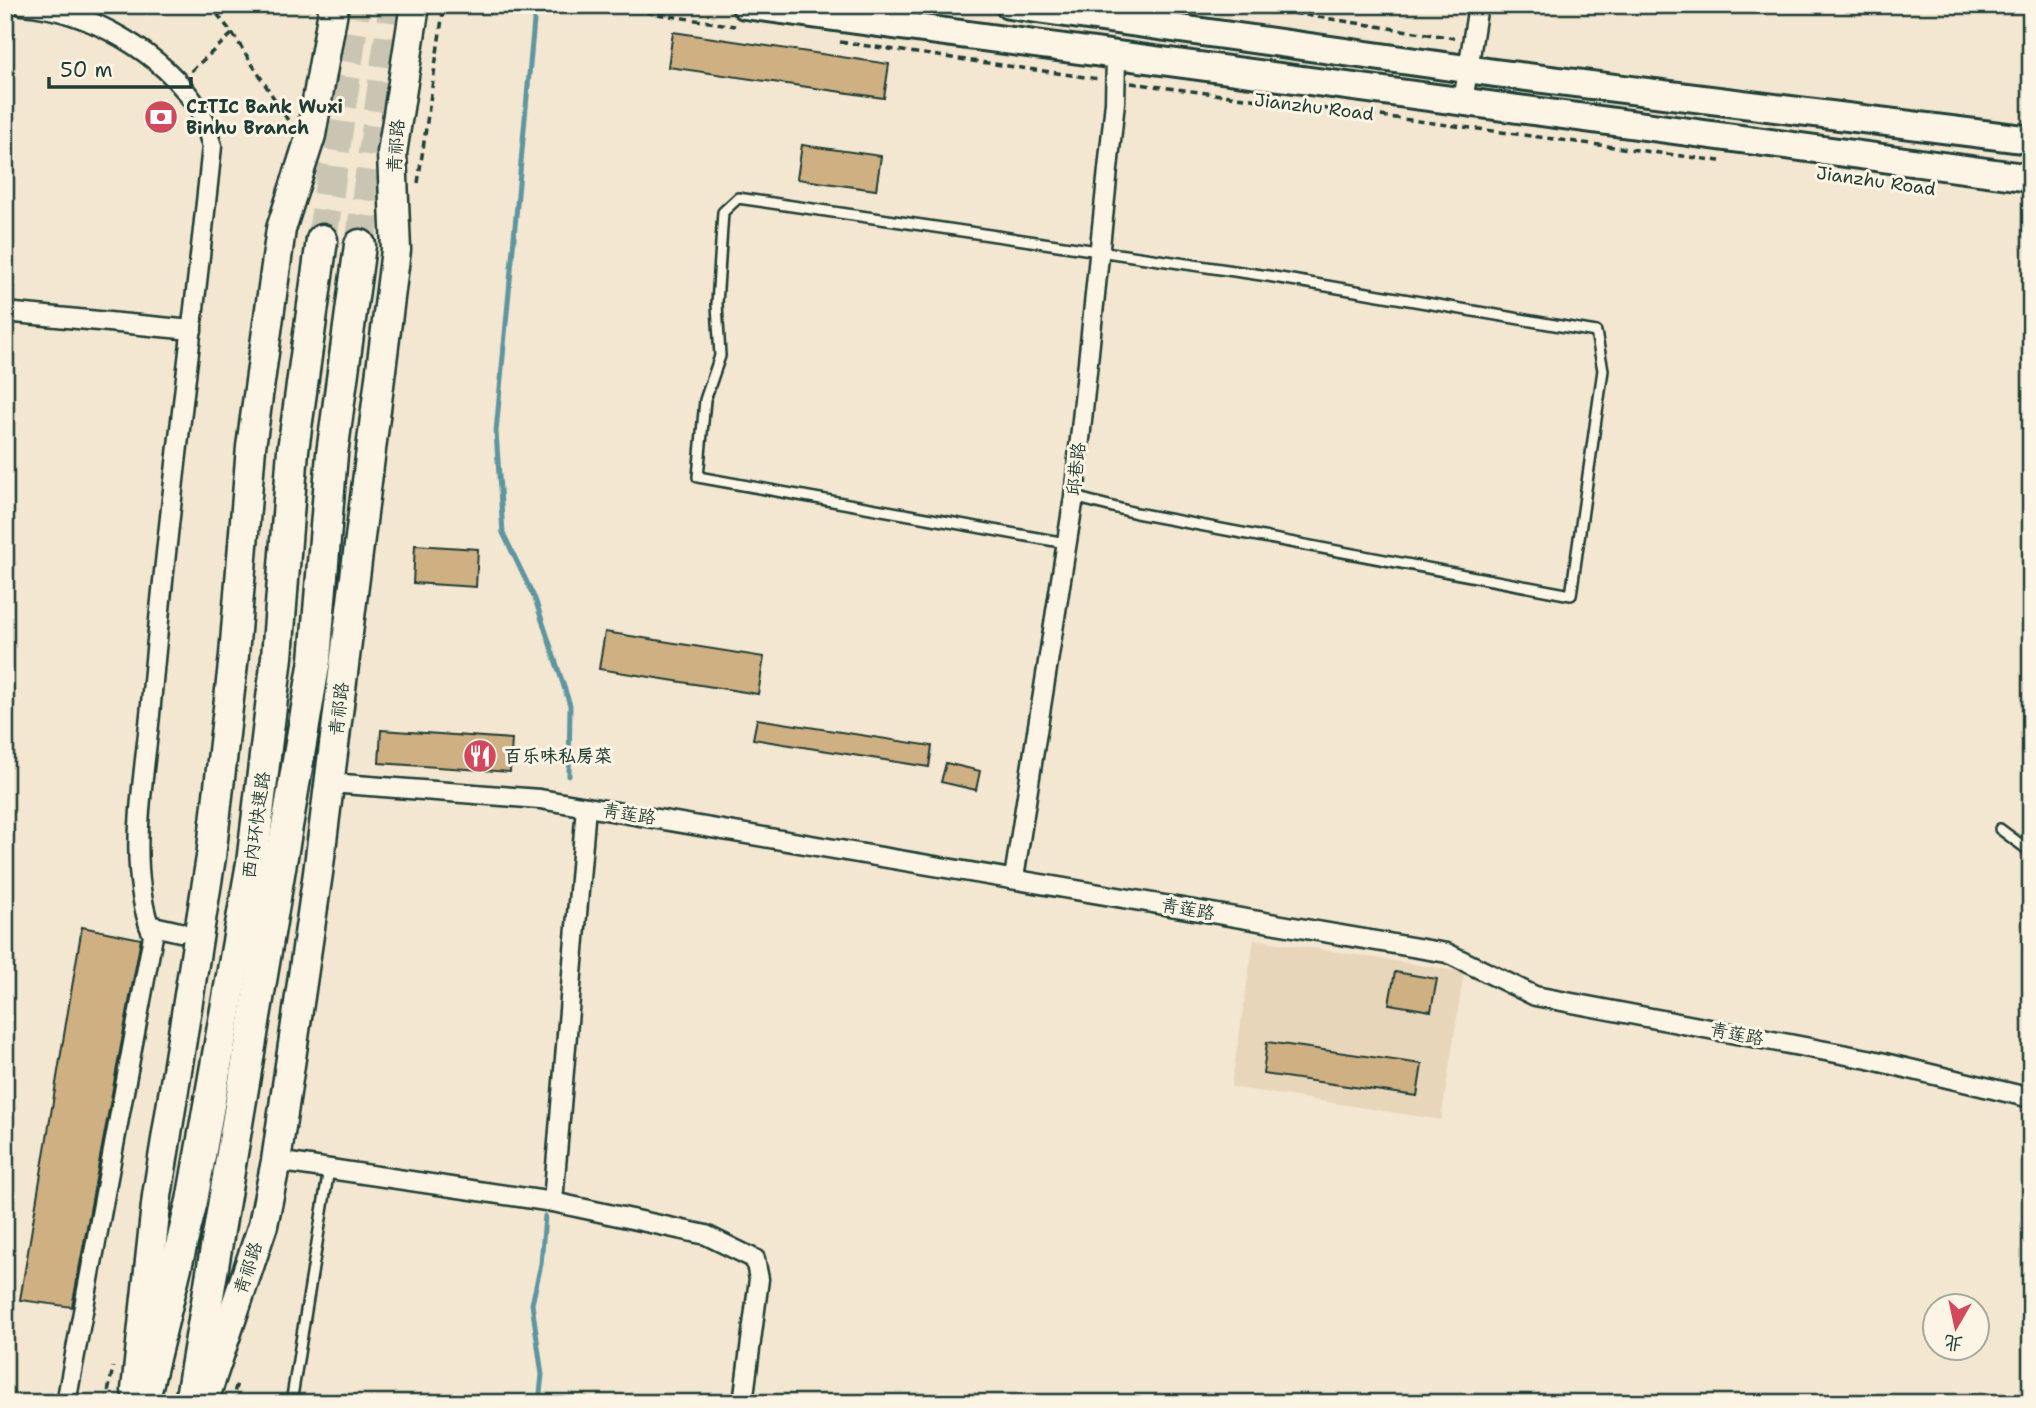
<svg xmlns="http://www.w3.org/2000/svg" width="2036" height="1408" font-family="'Shantell Sans','LXGW WenKai TC',sans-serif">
<rect width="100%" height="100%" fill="#f3e7d1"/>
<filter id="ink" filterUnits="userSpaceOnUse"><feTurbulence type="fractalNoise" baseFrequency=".0143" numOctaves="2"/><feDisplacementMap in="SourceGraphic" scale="14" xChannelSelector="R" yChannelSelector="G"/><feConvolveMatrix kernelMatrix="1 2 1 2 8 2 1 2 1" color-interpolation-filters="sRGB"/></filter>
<g filter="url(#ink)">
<path fill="#e8d6ba" d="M1254,939L1464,972L1441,1120L1231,1087Z"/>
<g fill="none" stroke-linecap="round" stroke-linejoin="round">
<g stroke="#5d969f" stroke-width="5">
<path d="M534,21L496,432L503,533L535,599L570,705L569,776"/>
<path d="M539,1403L542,1375L532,1304L541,1264L545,1216"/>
</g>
</g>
<g fill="#cfb083" stroke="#1f3d34" stroke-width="2">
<path d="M673,32L889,64L884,98L668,67Z"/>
<path d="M802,145L881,156L876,190L797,179Z"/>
<path d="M415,545L478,549L476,587L413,583Z"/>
<path d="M605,632L764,657L758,694L599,669Z"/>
<path d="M757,719L932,746L929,767L753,739Z"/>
<path d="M381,730L512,739L510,772L379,763Z"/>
<path d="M946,763L980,771L976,790L941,782Z"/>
<path d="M82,927L141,939L72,1307L20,1300Z"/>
<path d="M1395,972L1437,979L1431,1011L1389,1004Z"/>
<path d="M1267,1042L1422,1064L1417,1096L1263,1074Z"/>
</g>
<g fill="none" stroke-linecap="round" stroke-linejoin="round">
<g stroke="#c9c5b2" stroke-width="30" stroke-dasharray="30 15" stroke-linecap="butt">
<path d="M322,240L356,5"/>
<path d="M360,245L394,5"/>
</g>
<g stroke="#1f3d34" stroke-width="14">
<g id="service">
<path d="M1066,543L698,477L705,400L720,356L717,304L723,212L738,198L1268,276L1596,332L1603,370L1571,595L1136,513L1074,497"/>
<path d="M2000,829L2031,852"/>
<path d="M291,1403L329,1169"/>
</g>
</g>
<g stroke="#1f3d34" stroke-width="23">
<g id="minor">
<path d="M22,5C89,10 164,53 199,110C206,120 208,135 212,146C193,332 167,518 151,704C145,775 127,857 149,925L180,932"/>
<path d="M1463,102L1478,5"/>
<path d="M5,312L192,330"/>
<path d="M330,783L540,799L1447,953L1535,996L1868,1059L2031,1098"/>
<path d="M1014,878L1074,497L1115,102L1116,56"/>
<path d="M276,1161L553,1202L706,1235L755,1259L759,1279L743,1403"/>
<path d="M553,1202L586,807"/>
<path d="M66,1403L153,936L149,925"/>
</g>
</g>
<g stroke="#1f3d34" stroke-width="32">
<g id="secondary">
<path d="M745,5L2031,178"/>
<path d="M1009,5L1495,73L2031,140"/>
</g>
</g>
<g stroke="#1f3d34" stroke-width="33">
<g id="primary">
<path d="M136,1390L157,1196L211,857L234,655L251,447L281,229L311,135L334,5"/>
<path d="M203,1403L263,1225L276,1161L318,873L396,250L392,153L415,5"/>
</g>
</g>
<g stroke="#1f3d34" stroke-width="35">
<g id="trunk">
<path d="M143,1403L192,1201L252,863L277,657L293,450L322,240"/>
<path d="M190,1403L315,660L332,454L360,245"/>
</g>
</g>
<g stroke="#1f3d34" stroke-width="3.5" stroke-dasharray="7 5" stroke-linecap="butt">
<path d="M210,5L233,34L289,122"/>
<path d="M599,5L735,26"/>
<path d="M1198,7L1292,13L1454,38"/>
<path d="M840,42L1099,79"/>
<path d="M191,71L232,34"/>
<path d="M1131,83L1720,161"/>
<path d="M418,183L444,5"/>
<path d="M106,1403L113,1367"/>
<path d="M231,1403L237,1383"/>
</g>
<use href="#service" stroke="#fcf5e5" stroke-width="9"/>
<use href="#minor" stroke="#fcf5e5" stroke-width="18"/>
<use href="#secondary" stroke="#fcf5e5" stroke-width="26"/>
<use href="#primary" stroke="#fcf5e5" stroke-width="28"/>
<use href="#trunk" stroke="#fcf5e5" stroke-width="30"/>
</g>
</g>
<defs>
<g id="bank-disc" transform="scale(1.75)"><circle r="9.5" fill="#d1495b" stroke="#fcf5e5"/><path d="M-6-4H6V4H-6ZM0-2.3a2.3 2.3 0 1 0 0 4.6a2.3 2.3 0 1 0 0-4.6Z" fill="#fff"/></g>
<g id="restaurant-disc" transform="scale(1.75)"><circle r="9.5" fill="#d1495b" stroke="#fcf5e5"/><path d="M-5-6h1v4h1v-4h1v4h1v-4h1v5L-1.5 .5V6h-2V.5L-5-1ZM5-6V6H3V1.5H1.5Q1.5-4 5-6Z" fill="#fff"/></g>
</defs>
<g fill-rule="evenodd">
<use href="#bank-disc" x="161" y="117"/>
<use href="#restaurant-disc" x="480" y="756"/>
</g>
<g text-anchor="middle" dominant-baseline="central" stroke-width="6" stroke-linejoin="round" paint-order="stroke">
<g font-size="18" font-weight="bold" fill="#1f3d34" stroke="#fcf5e5" text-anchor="start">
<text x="186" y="107">CITIC Bank Wuxi<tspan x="186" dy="21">Binhu Branch</tspan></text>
<text x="504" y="756">百乐味私房菜</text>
</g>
<g font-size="18" fill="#1f3d34" stroke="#fcf5e5">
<text transform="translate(1314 107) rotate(7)">Jianzhu Road</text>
<text transform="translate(396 146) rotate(-86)">青祁路</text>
<text transform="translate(1876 181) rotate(8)">Jianzhu Road</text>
<text transform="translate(1076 469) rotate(-84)">邱巷路</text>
<text transform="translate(339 709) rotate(-83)">青祁路</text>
<text transform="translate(629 814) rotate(9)">青莲路</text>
<text transform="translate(256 825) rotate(-82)">西内环快速路</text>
<text transform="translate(1188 909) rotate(10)">青莲路</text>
<text transform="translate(1737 1034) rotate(11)">青莲路</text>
<text transform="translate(248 1268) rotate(-72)">青祁路</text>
</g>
</g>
<rect width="2036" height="1408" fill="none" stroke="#fcf5e5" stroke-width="28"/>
<rect x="14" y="14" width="2008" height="1380" fill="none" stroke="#1f3d34" stroke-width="2.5" filter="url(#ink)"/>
<g transform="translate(1956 1327) rotate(189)"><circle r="33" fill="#fcf5e5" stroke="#a4ab9e" stroke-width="2"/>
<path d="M0-5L12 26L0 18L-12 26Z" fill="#d1495b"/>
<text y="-10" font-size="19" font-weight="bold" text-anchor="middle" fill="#1f3d34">北</text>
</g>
<path d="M49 77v10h142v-10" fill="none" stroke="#1f3d34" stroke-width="3.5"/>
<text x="60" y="77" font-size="21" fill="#1f3d34" stroke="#fcf5e5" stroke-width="5" paint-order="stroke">50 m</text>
</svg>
